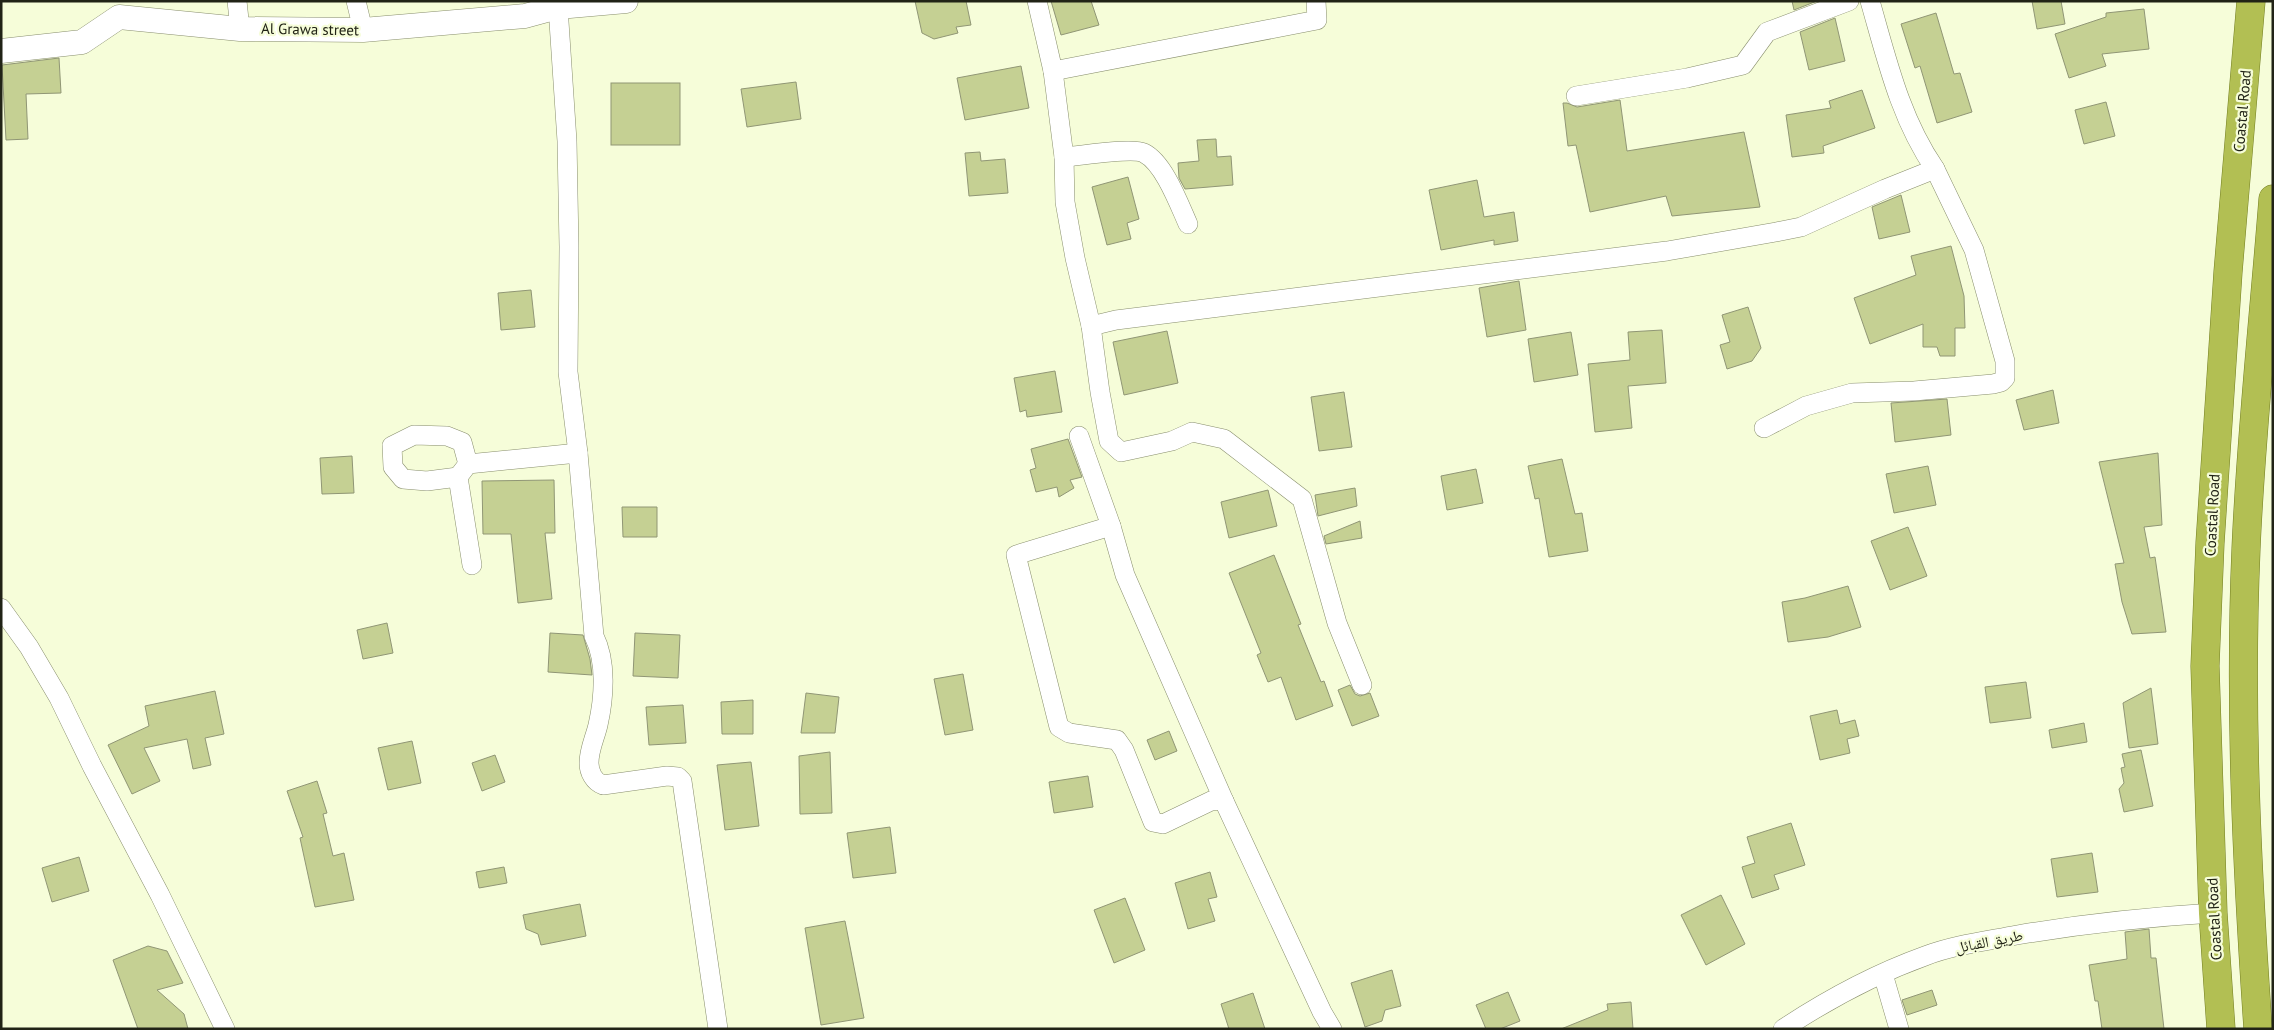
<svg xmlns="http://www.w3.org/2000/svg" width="2274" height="1030" font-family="'PT Sans','Noto Naskh Arabic',sans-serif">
<rect width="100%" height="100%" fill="#f6fdd9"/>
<g fill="#c5d093" stroke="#909675">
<path d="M915,1H966L971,25L956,27L958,33L934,39L922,33Z"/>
<path d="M1051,1H1091L1099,25L1061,35Z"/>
<path d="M1792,1H1817L1794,10Z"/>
<path d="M2032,1H2061L2065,24L2037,29Z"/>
<path d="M2144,9L2149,49L2102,54L2106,66L2069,78L2055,34L2106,17V13Z"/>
<path d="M1936,13L1954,74L1960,73L1972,112L1937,123L1920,66L1915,68L1901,24Z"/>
<path d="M1835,18L1845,61L1809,70L1800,32Z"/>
<path d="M59,58L61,93L26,94L28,139L6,140L2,65Z"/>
<path d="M1021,66L1029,108L965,120L957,78Z"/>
<path d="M796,82L801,119L747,127L741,89Z"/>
<rect x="611" y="83" width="69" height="62"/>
<path d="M1862,90L1875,128L1823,146L1824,153L1792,157L1786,115L1831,108L1829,101Z"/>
<path d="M1620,100L1627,151L1744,132L1760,207L1672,216L1666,196L1590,212L1576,145L1568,146L1563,103H1567L1577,107Z"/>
<path d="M2106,102L2115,136L2084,144L2075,110Z"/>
<path d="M1216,139L1217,157L1231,156L1233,185L1185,189L1179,178L1178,163L1199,161L1197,140Z"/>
<path d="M980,152L981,161L1005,159L1008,193L969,196L965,153Z"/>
<path d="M1128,177L1139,219L1127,223L1131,239L1107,245L1092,187Z"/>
<path d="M1477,180L1484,217L1514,212L1518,241L1494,245V240L1441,250L1429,190Z"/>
<path d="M1901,195L1910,232L1879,239L1872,207Z"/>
<path d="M1951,246L1964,296L1965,328H1955V356H1940L1937,347H1923V324L1870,344L1854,298L1916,275L1911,256Z"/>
<path d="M1519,281L1526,330L1487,337L1479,288Z"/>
<path d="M531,290L535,327L501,330L498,293Z"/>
<path d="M1748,307L1761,348L1752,361L1727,369L1720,345L1730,342L1722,315Z"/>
<path d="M1662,330L1666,383L1628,386L1632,428L1595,432L1588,364L1630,360L1628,332Z"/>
<path d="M1167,331L1178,383L1124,395L1113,342Z"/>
<path d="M1571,332L1578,375L1534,382L1528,339Z"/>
<path d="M1055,371L1062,412L1027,417L1026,410L1020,412L1014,378Z"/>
<path d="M2053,390L2059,423L2024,430L2016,400Z"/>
<path d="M1344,392L1352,447L1319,451L1311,397Z"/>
<path d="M1947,399L1951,435L1895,442L1891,403Z"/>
<path d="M1068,439L1082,477L1070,480L1074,488L1059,497L1057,487L1036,492L1030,470L1036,468L1031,449Z"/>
<path d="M2158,453L2162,525L2144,527L2150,558L2155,557L2166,632L2132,634L2122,602L2115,564L2124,563L2099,462Z"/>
<path d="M352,456L354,493L322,494L320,458Z"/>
<path d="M1562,459L1575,514L1582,513L1588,551L1549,557L1539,498L1535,499L1528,466Z"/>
<path d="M1928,466L1936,505L1894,513L1886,474Z"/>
<path d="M1476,469L1483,503L1447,510L1441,476Z"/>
<path d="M554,480L555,533H545L552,599L518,603L511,534H483L482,481Z"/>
<path d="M1355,488L1357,506L1318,516L1315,495Z"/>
<path d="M1268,490L1277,526L1229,538L1221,502Z"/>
<path d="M622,507H657V537H623Z"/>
<path d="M1360,521L1362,538L1326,544L1324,536Z"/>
<path d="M1908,527L1927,576L1890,590L1871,541Z"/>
<path d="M1274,555L1301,624L1298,625L1321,682L1324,681L1333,706L1296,720L1281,677L1268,682L1257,655L1261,653L1229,573Z"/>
<path d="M1848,586L1861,627L1828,637L1788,642L1782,602L1805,598Z"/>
<path d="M387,623L393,653L363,659L357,630Z"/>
<path d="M550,633L583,635L590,659L592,675L548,672Z"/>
<path d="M635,633L680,635L678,678L633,676Z"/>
<path d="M963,674L973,730L945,735L934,679Z"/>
<path d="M2026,682L2031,718L1990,723L1985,687Z"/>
<path d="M1350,685L1355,694L1360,696L1370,693L1379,716L1352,726L1338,690Z"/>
<path d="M2151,688L2158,744L2129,748L2123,703Z"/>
<path d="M215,691L224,734L205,738L211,765L193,769L187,739L144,748L160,781L132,794L108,745L149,726L145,706Z"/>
<path d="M806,693L839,697L835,733H801Z"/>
<path d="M753,700V734H722L721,702Z"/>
<path d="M683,705L686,743L649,745L646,707Z"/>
<path d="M1837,710L1840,724L1855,720L1859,736L1847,739L1850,753L1820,760L1810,716Z"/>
<path d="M2084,723L2087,742L2052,748L2049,730Z"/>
<path d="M1169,731L1177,751L1155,760L1147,740Z"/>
<path d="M412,741L421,783L388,790L378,748Z"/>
<path d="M2141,750L2153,806L2124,812L2119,789L2124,783L2121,768L2125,767L2122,754Z"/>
<path d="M830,752L832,813L800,814L799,756Z"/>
<path d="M495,755L505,782L482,791L472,763Z"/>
<path d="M751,762L759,826L725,830L717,765Z"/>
<path d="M1088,776L1093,807L1054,813L1049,782Z"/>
<path d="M317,781L327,813L323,814L333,856L344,853L354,900L315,907L300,838L303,837L287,791Z"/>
<path d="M1791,823L1805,865L1774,875L1779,889L1752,898L1742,867L1755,863L1747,837Z"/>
<path d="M890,827L896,873L853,878L847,833Z"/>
<path d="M2092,853L2098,892L2057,897L2051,859Z"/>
<path d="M79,857L89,891L52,902L42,868Z"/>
<path d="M504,867L507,883L479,888L476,872Z"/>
<path d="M1210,872L1217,897L1208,899L1215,921L1188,929L1175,883Z"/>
<path d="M1721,895L1745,944L1706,965L1681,915Z"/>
<path d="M1125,898L1145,950L1114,963L1094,910Z"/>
<path d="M580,904L586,936L541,945L538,934L526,929L523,915Z"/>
<path d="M845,921L864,1018L821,1025L805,928Z"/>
<path d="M2149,929L2151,958H2156L2164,1029H2102L2098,1001H2095L2089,965L2127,959L2125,932Z"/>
<path d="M148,946L167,951L183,983L157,990L184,1014L188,1029H138L113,960Z"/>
<path d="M1392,970L1401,1006L1385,1010L1382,1021L1365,1027L1351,983Z"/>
<path d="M1932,990L1937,1005L1907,1015L1902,1000Z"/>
<path d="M1508,992L1520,1021L1500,1029H1486L1476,1005Z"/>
<path d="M1253,993L1265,1029H1229L1221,1004Z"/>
<path d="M1631,1002L1633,1029H1561L1608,1010L1607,1004Z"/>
</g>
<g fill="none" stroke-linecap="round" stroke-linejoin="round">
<g stroke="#888e6d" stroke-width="20">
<g id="minor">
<path d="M237,1L240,29"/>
<path d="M356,1L363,30"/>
<path d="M1037,1L1053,71L1064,157L1065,202L1075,258L1091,326L1100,392L1109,441L1121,452L1172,441L1192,432L1224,439L1302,499L1337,623L1362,685"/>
<path d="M558,7L567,141L569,247L568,372L578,453L594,636C607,662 604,698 598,725C595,738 589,749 589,763C589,772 594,782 603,785L667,776L678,777L682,781L718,1029"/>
<path d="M1053,71L1317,20L1316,1"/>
<path d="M1576,96L1687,78L1743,65L1767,32L1849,1"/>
<path d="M1064,157C1080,156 1132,147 1144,153C1164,163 1179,204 1188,224"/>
<path d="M1091,326L1116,320L1667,251L1776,232L1801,227L1885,189L1935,169C1900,118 1887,60 1870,1"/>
<path d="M1764,428L1806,406L1852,393L1914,391L1993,384L2001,382L2005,378V361L1974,250L1935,169"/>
<path d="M1079,436L1111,526L1016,555L1059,727L1069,733L1117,740L1124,750L1153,822L1163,824L1211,801L1219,800L1224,801L1322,1012L1332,1029"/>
<path d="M458,477L427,481L403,479L393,467L392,446L414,435L447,436L462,442L468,464"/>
<path d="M1111,526L1125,575L1224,801"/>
<path d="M472,565L458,477L468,464L578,453"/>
<path d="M1,608L29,647L59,698L92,766L160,895L225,1029"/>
<path d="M1883,974L1899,1029"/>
<path d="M1783,1029C1827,1000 1875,974 1925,956C1954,945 1986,941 2017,935C2082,924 2147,917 2213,913"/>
</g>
</g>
<g stroke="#888e6d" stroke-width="25">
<path id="tertiary" d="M1,51L82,42L119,17L240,29L363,30L525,16L558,7L626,1"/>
</g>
<g stroke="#737e22" stroke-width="29">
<g id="trunk">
<path d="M2221,1029L2213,913L2205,666L2210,543L2228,272L2251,1"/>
<path d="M2258,1029C2247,869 2239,709 2246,549C2251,432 2264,315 2273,199"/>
</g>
</g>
<use href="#minor" stroke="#fff" stroke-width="19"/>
<use href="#tertiary" stroke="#fff" stroke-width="24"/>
<use href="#trunk" stroke="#b2bf53" stroke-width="28"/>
</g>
<g text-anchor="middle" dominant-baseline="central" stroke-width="4.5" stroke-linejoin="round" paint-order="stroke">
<g font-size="15" fill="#212316" stroke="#f6fdd9">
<text transform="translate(310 29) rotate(1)">Al Grawa street</text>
<text transform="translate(2242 111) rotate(-85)">Coastal Road</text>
<text transform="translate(2212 515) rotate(-87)">Coastal Road</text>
<text transform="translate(2214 919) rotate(-93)">Coastal Road</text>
<text transform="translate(1989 941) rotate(-11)">طريق القبائل</text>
</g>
</g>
<rect width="2274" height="1030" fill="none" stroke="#212316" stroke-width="5"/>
</svg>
